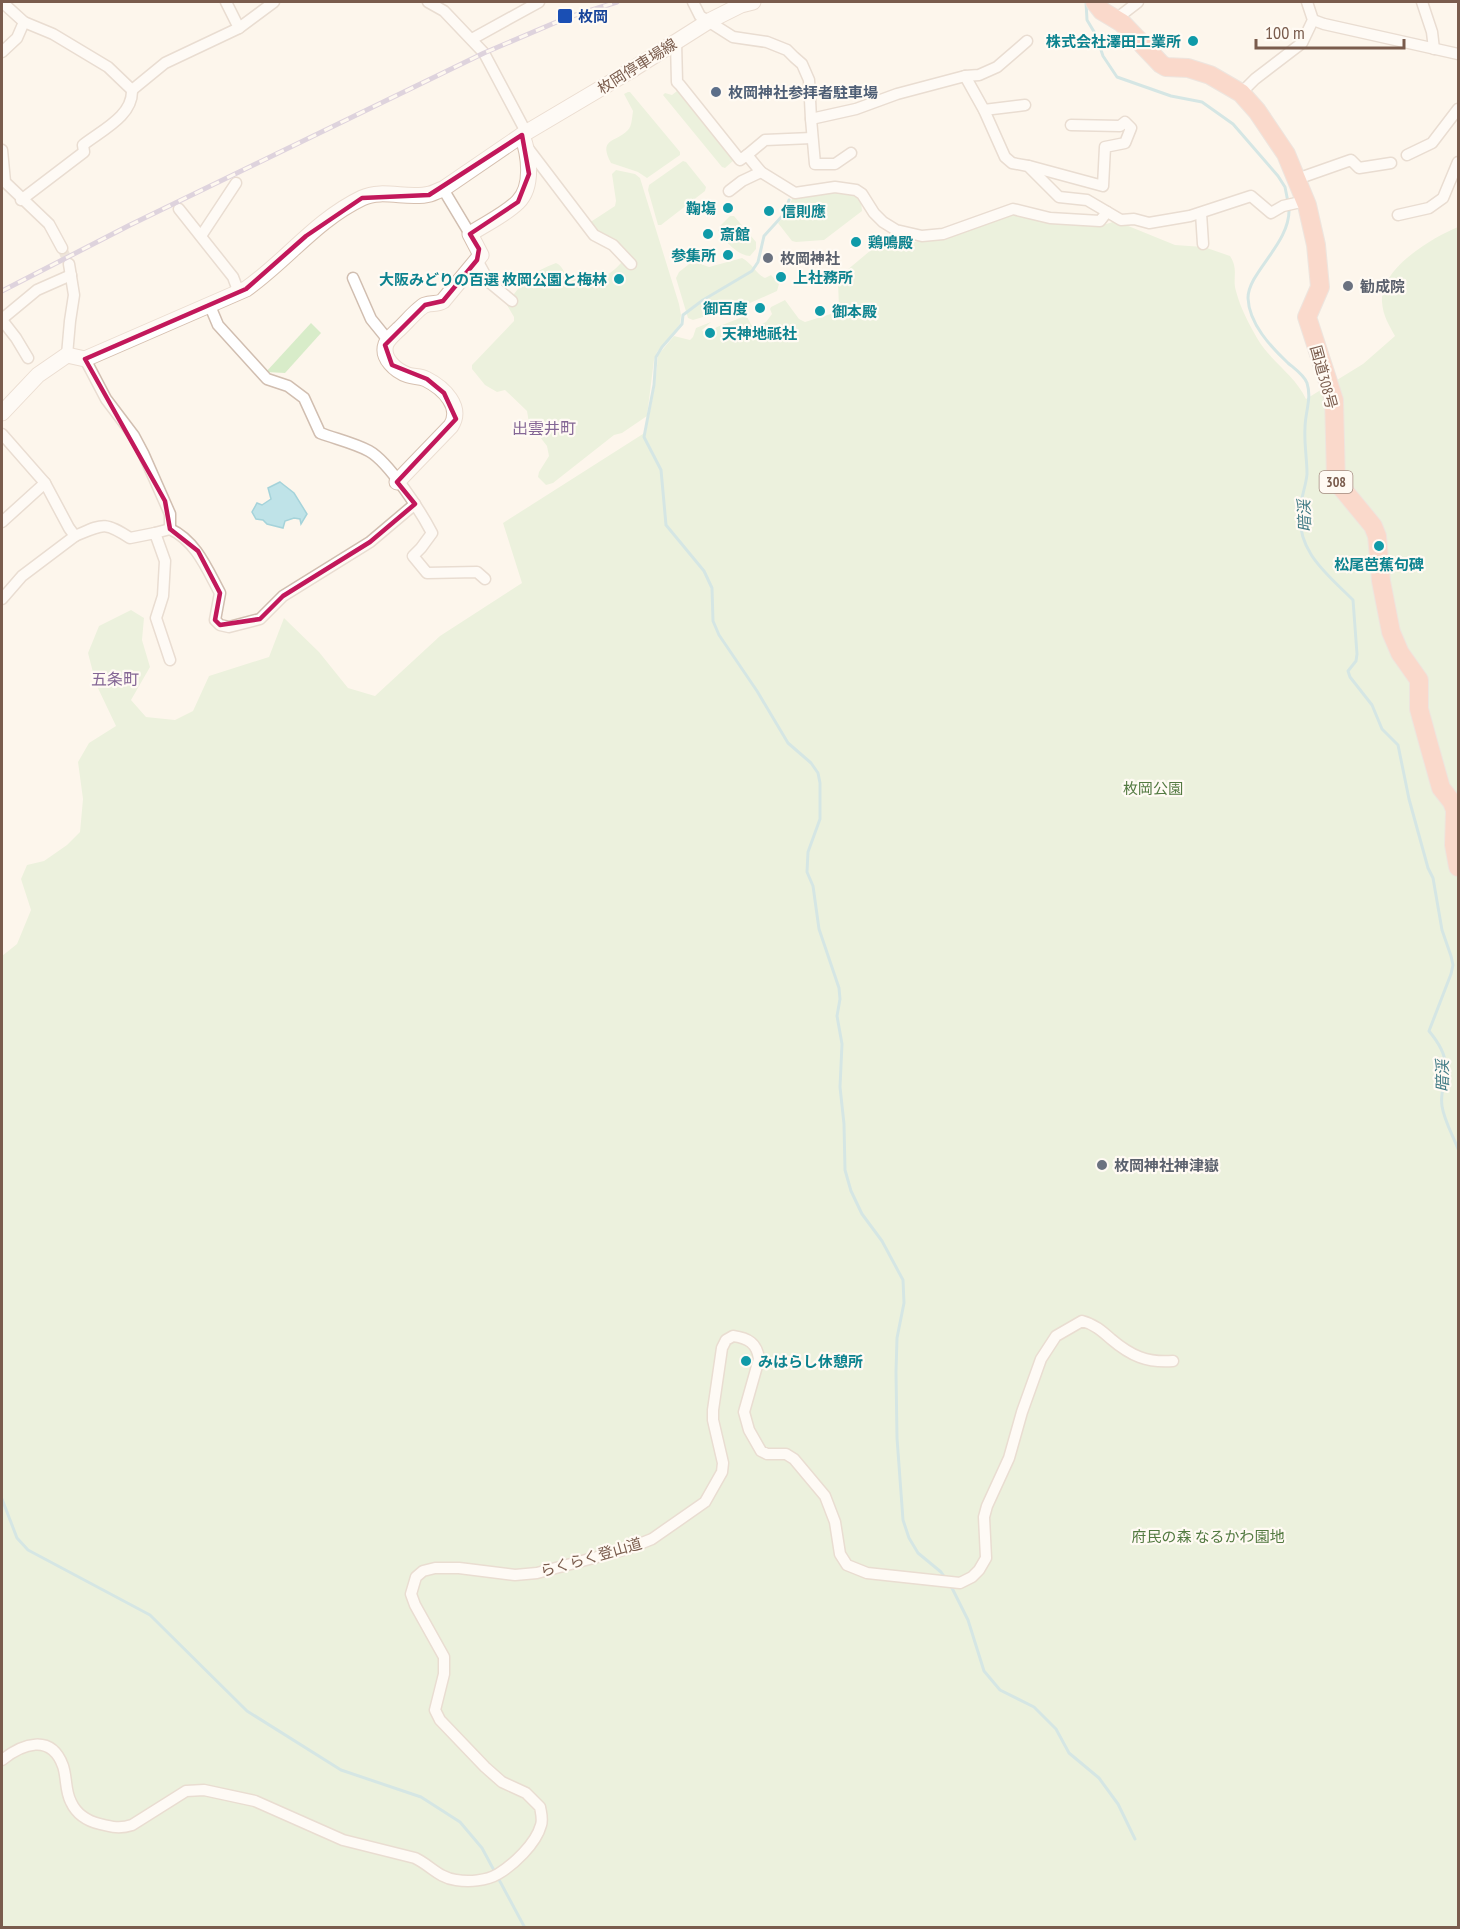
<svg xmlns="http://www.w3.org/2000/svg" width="1460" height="1929" font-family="'PT Sans Narrow','Noto Sans JP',sans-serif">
<rect width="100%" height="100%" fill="#fdf6ec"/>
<g fill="#d8ecc9">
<path d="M677,91H680L734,160L725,168L722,167L663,95L665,93L672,95Z"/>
<path d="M628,92H630L680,152V155L647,178L638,172L611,163C598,138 615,143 628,130C632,126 632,117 633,111L624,94Z"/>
<path d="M683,161L686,162L706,187L705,191L661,225H658L648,190L649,185Z"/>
<path d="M616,170L635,174L640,178L679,304L681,315L680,324L657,352L654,360L647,416L622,433L614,435L553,483L546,485L538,477L539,472L549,456L547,446L529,423L527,411L505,390L497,392L485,385L472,369V365L514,321V317L507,305C519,284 533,271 556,263C563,266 563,272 568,277C573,281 604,276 610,273C616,269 622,262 627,256L593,231L589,223L615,206L616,201L612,174Z"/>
<path d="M838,192L857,195L861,200L862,211L824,240L796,242L792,241L778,223L785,215L792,199Z"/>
<path d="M1011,213L1075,225H1103L1116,221L1175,245L1204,247L1230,256C1239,270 1232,278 1236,291C1240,307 1249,324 1257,338C1270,361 1295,375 1306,399L1363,364L1395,336C1389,325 1383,316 1382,302C1380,268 1432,238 1458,227V1927L2,1928V956L17,944L31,910L21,879L27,865L44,861L67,845L80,832L83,799L78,762L89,743L116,726L96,684L88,653L99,626L131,610L144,618L142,640L150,667L131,700L146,717L175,720L193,711L209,676L269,657L284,618L319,652L348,688L375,696L440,636L522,583L503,523L646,432L655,386L658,355L674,336L690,340L693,337L696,328L711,322L702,330L708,339L715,333L714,329L717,327L745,316L747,317L753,328L766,322L772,314L770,309L771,307L785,300L799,319L805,322L837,312L839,309L838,281L840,276L883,240L901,238L915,242Z"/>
<path d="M730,216H734L756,242V249L750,256C739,256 724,241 718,231L720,226Z"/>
<path d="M742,258C753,264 756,274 765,278L771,275L779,284L777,291L730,312H720L693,320L688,318L676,278L679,272L693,261L709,267Z"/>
<path d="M311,323L321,333L285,373L266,372Z"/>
</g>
<path fill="#bfe3e8" stroke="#a5d3da" stroke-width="1.5" d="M280,482L294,493L307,514L301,524L300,519L294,518L285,521L283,528L267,524L263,520L256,519L252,512L257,503L262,505L271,499L268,488Z"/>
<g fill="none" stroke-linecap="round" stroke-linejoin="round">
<g stroke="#a5d3da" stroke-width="3">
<path d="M1086,2L1087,20L1096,35L1103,56L1117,77L1171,96L1202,102L1233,124L1278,176L1285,187L1288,202"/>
<path d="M789,200L784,214L764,236L758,262L752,271L703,300L683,315L682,324L662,347L656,357L654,385L644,437L661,470L666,525L704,571L712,588L713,621L719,635L757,691L788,743L811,763L818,773L820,783V819L808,852L807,872L813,886L819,929L839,988L840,999L837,1016L842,1044L840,1087L844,1124L845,1170L851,1191L862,1214L882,1241L903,1280L904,1303L897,1338L896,1372L897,1438L903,1520L909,1538L918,1553L941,1572L946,1579"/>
<path d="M1289,208C1291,243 1248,272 1248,298C1249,324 1271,347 1288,363C1295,369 1304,375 1307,383C1312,399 1305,412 1305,428C1304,444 1307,458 1307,474C1306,486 1301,497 1300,510C1297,552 1326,573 1353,600L1357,654L1356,661L1348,671L1350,677L1372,705L1382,729L1398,745L1409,799L1428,868L1433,878L1442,930L1451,956L1453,965L1451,974L1429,1031C1438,1042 1446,1054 1446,1069C1445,1082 1440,1093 1442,1106C1444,1120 1453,1136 1458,1149"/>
<path d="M2,1499L17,1538L28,1550L150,1615L247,1711L341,1770L421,1797L460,1822L482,1848L525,1928"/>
<path d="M951,1586L968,1620L984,1671L1000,1690L1034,1707L1056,1729L1069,1753L1099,1778L1118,1804L1135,1839"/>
</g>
<path stroke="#dcd0c4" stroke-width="10" stroke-dasharray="10 5" stroke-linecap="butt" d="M62,248L69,264"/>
<g stroke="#d1beb0" stroke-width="13">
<g id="street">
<path d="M2,2L24,22L53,34L108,67L132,90C133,116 102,130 83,145L84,152L21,200"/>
<path d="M226,2L239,28"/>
<path d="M428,2L444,11L484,53L526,132"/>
<path d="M693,2L700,16L733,37L767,42L787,50L794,57L802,64L809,80L811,119L856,109L897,94L965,76L979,75L997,67L1027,41"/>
<path d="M1422,2L1432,32L1434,49"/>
<path d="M1116,19L1138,2"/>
<path d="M1313,20L1324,24L1458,54"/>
<path d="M472,39L539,2"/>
<path d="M676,42L677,82L680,85L740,160L747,155L761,172L795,193L835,187L856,190L862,194L874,213L883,222L896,230L922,236L943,234L1013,209L1050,218L1100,221L1107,212"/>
<path d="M2,52L17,38L24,22"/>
<path d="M965,76L984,110L1005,157L1012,163L1028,166L1059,197L1087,200L1121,220L1134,219L1149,223L1190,216L1251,196L1271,213L1283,206L1305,201"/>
<path d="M132,90L165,63L239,28L274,2"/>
<path d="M1241,93L1255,79L1302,43L1313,20L1307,2"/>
<path d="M984,110L1025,105"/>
<path d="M811,119L815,164H835L851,153"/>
<path d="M527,147L594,235L613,245L631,264"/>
<path d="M2,150L5,182L49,224L62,248"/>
<path d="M747,155L765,140L812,138"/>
<path d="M1407,155L1432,143L1458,109"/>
<path d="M1029,166L1103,186L1105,147L1125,143L1131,128L1125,122L1120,126L1071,125"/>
<path d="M1297,179L1351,160L1359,168L1391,163"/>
<path d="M443,189L470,234"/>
<path d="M729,191L742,181L761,172"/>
<path d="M179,209L233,277L239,293"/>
<path d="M1201,213L1203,244"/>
<path d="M1398,215L1429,208L1443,198L1458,162"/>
<path d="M201,236L236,183"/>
<path d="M477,260L489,282L512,301"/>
<path d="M353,278L371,319L388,340"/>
<path d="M210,306L218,325L267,379L288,386L304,398L320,433C336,439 354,443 369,451C389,462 421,512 432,533L421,548L413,556L427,573L477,572L485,579"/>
<path d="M2,319L37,290L71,275"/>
<path d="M2,320L16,338L28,358"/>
<path d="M67,355L70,321L74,295L69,264"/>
<path d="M85,359L106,399L134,436L143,453L170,514V529"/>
<path d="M2,434L45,483L69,528L75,536C103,524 104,521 130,538L155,533L165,561L163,596L156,618L170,660"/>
<path d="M2,522L45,483"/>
<path d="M155,533L170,529C196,541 207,569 220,593L215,620L220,625L229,627L260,619L283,596L370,542L415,504"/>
<path d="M2,599L22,576L75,536"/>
<path d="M2,1760C22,1744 51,1733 63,1766C67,1778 65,1791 71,1802C77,1815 87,1821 100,1824C112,1827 120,1829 132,1825L186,1791L204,1790L255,1801L343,1840L415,1858C430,1865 439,1878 456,1880C469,1882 486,1881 498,1874C513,1865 536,1844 541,1825C543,1819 541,1813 540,1807L526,1793L502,1782L485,1767L440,1720L435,1710L444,1674V1657L415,1605L411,1594L416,1577L423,1571L435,1568H459L515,1575L537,1573L627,1549L652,1539L705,1502L722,1472L723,1463L713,1420V1410L722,1348L726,1340L733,1336C748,1338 757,1343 759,1359L744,1412L749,1430L761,1451L767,1454H786L794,1459L825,1496L835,1522L840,1554L847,1565L867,1573L960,1583L972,1577L979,1570L986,1558L984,1517L987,1506L1009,1458L1022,1412L1041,1359L1056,1336L1082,1321C1094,1324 1102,1331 1111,1339C1131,1356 1147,1363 1173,1361"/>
</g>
</g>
<g stroke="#d6c0b0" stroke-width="17">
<g id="secondary">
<path d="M2,413L38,375L67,355L85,359L246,289C286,261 316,220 362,198C383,188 408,200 430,194C434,193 439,190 443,189L522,135L630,71L709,21L741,5L753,2"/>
<path d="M397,482L451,426C463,407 444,388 426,379C420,376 414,377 408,375C396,371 381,358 386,344C388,339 394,334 398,330C405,324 418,308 425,305C432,302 437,305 443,301L477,260L481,255L470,234C485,224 505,215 518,202C534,186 529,154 522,135"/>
</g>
</g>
<g stroke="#dad1cd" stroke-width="20">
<path id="highway" d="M1095,2L1102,11L1122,23L1161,64L1166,67L1188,68L1210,75L1241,93L1257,111L1286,154L1307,205L1316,245L1320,287L1307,317L1334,400L1336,481L1373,526L1377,536L1381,581L1391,632L1400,653L1419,680V709L1430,749L1441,788L1452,802L1455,810L1454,845L1458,867"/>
</g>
<use href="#street" stroke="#fff" stroke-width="10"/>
<use href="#secondary" stroke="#fff" stroke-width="15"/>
<use href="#highway" stroke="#f7b7a3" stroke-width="18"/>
<g stroke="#b9a8c9" stroke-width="5">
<path id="rail" d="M2,291L130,225L484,53L566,18L617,2"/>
</g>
<use href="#rail" stroke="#fffaf3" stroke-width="3" stroke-dasharray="9" stroke-linecap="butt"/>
</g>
<path d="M0 0H1460V1929H0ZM522,135L529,174L518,202L470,234L479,249L477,260L443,301L425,305L385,345L392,365L427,379L444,393L456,419L397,482L415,504L370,542L283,596L260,619L220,625L215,620L220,593L198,551L170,529L165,501L85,359L246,289L306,236L362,198L429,195Z" fill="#fdf6ec" fill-opacity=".55" fill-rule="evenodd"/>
<path fill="none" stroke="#c2185b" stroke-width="4.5" stroke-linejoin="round" d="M522,135L529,174L518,202L470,234L479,249L477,260L443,301L425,305L385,345L392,365L427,379L444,393L456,419L397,482L415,504L370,542L283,596L260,619L220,625L215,620L220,593L198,551L170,529L165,501L85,359L246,289L306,236L362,198L429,195Z"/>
<rect fill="#1a4fb4" stroke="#fffaf3" stroke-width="2" x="557" y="8" width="16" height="16" rx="3"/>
<g fill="#0f9aa8" stroke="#fffaf3" stroke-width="2">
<circle cx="1193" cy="41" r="6"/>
<circle cx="728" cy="208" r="6"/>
<circle cx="769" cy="211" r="6"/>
<circle cx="708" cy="234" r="6"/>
<circle cx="856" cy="242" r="6"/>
<circle cx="728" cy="255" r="6"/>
<circle cx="781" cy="277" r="6"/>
<circle cx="619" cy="279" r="6"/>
<circle cx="760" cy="308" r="6"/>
<circle cx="820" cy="311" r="6"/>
<circle cx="710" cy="333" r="6"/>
<circle cx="1379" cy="546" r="6"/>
<circle cx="746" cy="1361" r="6"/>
</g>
<circle fill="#5c6f8a" stroke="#fffaf3" stroke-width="2" cx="716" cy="92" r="6"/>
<g fill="#6b7280" stroke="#fffaf3" stroke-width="2">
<circle cx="768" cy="258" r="6"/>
<circle cx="1348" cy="286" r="6"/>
<circle cx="1102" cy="1165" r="6"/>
</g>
<g text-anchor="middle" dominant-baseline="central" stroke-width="4.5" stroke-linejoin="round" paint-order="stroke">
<rect fill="#fffaf3" stroke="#a28b7f" stroke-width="1.5" x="1319.5" y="471" width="33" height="22" rx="4.5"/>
<g font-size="14" font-weight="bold" fill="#7a5c4d">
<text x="1336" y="482">308</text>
</g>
<g font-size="15" font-weight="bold" fill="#164399" stroke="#fffaf3" text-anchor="start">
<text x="578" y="16">枚岡</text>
</g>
<g font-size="15" font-weight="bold" fill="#0d838f" stroke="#fffaf3" text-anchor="start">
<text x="1181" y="41" text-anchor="end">株式会社澤田工業所</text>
<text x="716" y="208" text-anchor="end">鞠塲</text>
<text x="781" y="211">信則應</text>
<text x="720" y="234">斎館</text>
<text x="868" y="242">鶏鳴殿</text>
<text x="716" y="255" text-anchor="end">参集所</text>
<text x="793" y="277">上社務所</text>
<text x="607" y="279" text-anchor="end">大阪みどりの百選 枚岡公園と梅林</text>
<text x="748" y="308" text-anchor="end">御百度</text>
<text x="832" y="311">御本殿</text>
<text x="722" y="333">天神地祇社</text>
<text x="1379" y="564" text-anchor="middle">松尾芭蕉句碑</text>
<text x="758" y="1361">みはらし休憩所</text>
</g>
<g font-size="15" fill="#7a5c4d" stroke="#fffaf3">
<text transform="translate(637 66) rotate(-32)">枚岡停車場線</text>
<text transform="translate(1324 377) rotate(75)">国道308号</text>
<text transform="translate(591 1557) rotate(-16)">らくらく登山道</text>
</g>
<g font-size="15" font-weight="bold" fill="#4e5e75" stroke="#fffaf3" text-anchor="start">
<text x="728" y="92">枚岡神社参拝者駐車場</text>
</g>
<g font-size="15" font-weight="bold" fill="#5b616d" stroke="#fffaf3" text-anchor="start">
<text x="780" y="258">枚岡神社</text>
<text x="1360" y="286">勧成院</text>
<text x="1114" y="1165">枚岡神社神津嶽</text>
</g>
<g font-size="15" fill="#537a41" stroke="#fffaf3">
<text x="1153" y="788">枚岡公園</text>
<text x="1208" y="1536">府民の森 なるかわ園地</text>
</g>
<g font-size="16" fill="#846695" stroke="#fffaf3">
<text x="544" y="428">出雲井町</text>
<text x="115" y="679">五条町</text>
</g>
<g font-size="16" font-style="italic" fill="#437c86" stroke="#fffaf3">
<text transform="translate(1304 516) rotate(-92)">暗渓</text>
<text transform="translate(1442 1076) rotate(-90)">暗渓</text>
</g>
</g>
<rect width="1460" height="1929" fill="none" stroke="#7a5c4d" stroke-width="6"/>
<path d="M1256 39v9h148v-9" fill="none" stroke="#7a5c4d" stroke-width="3"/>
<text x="1265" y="39" font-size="18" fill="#7a5c4d" stroke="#fffaf3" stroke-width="4.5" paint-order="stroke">100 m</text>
</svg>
